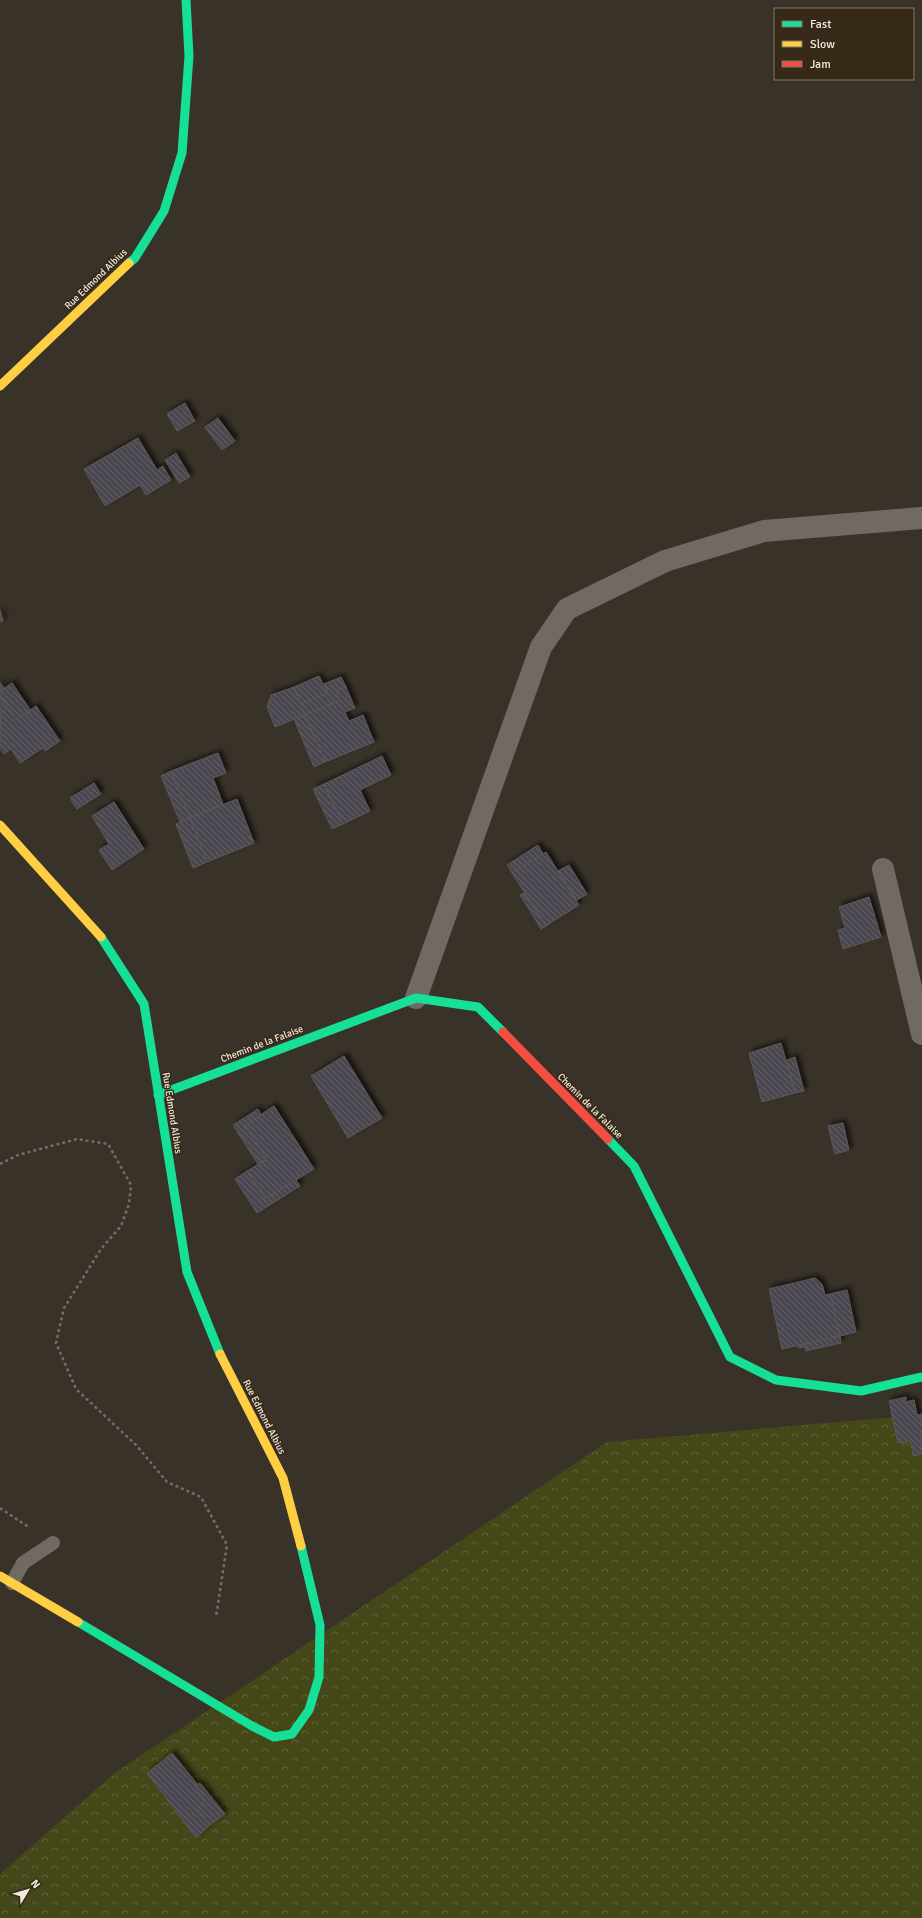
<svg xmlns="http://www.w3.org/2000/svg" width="922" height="1918" font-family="Signika,sans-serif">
<defs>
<pattern id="forest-crowns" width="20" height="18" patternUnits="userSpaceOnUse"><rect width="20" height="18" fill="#444718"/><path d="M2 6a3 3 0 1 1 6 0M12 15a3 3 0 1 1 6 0" fill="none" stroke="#5f6239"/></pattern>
<pattern id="building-back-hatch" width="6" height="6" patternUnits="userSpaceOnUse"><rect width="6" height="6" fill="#4c4751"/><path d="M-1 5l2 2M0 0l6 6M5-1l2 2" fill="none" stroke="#66626a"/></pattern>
<filter id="shadow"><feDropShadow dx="3.5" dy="-3.5" stdDeviation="2" flood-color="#0009"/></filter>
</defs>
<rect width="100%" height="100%" fill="#393228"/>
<path fill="url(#forest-crowns)" d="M922,1410V1918H0V1874L112,1775L607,1442L919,1415Z"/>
<g fill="url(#building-back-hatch)" stroke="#5b5857" filter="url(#shadow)">
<path d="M185,403L195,421L177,431L167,414Z"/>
<path d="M218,418L235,441L222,450L205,427Z"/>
<path d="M138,438L157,470L163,466L171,480L146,495L140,485L105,506L84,469Z"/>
<path d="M176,453L190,477L179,483L165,460Z"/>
<path d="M0,610L3,621L0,622Z"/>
<path d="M319,676L328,693L300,704L294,687Z"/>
<path d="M341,677L346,687L336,691L340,700L305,715L300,704L328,693L324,684Z"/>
<path d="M0,683L4,688L0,691Z"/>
<path d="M12,683L31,711L17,720L1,698L0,699V691Z"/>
<path d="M294,687L305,715L275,727L267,707L271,695Z"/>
<path d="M346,687L355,708L345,712L349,721L363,715L374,742L325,762L305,715L340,700L336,691Z"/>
<path d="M1,698L17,720L36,706L60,741L45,751L43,748L20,763L11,749L4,754L0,748Z"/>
<path d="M305,715L325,762L314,767L294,719Z"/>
<path d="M218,753L226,773L213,778L223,804L190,818L171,771Z"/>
<path d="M382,756L391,775L360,790L370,811L343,824L324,784Z"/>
<path d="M171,771L190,818L180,822L161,776Z"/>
<path d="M94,783L101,794L77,809L70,798Z"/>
<path d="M324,784L343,824L332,829L313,789Z"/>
<path d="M237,799L254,843L207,862L190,818Z"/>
<path d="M114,802L144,849L112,870L99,850L109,844L92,816Z"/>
<path d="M190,818L207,862L193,868L176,824Z"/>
<path d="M538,845L543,854L512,873L507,865Z"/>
<path d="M546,852L579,905L546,926L512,873Z"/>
<path d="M569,865L587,894L577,900L558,871Z"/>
<path d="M524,893L546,926L541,929L520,895Z"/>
<path d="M869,897L881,937L843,949L838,930L845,928L839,907Z"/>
<path d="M781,1043L795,1093L762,1102L749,1053Z"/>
<path d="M344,1056L382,1118L348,1138L311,1076Z"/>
<path d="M795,1057L804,1091L795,1093L787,1060Z"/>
<path d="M274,1106L314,1169L265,1199L247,1171L267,1159L245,1125Z"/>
<path d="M258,1109L261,1115L245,1125L267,1159L258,1164L233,1125Z"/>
<path d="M843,1123L849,1150L835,1154L828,1126Z"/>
<path d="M247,1171L265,1199L296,1180L300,1186L257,1213L235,1179Z"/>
<path d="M815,1278L822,1284L825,1295L830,1294L840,1336L782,1349L769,1289Z"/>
<path d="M847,1290L856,1332L840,1336L830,1294Z"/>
<path d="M840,1336L841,1343L806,1351L805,1347L798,1348V1346Z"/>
<path d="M906,1397V1402L914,1400L917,1415L922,1414V1454L914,1456L910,1441L898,1443L889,1401Z"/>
<path d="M172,1753L198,1785L195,1787L206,1801L197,1808L210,1825L196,1838L147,1773Z"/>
<path d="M200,1783L225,1814L210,1825L197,1808L206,1801L195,1787Z"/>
</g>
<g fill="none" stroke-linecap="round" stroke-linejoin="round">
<g stroke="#746e67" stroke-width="2.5" stroke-dasharray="3 3" stroke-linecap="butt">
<path d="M0,1164L18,1155L77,1139L108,1144L131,1185L129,1204L121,1226L101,1249L64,1308L56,1343L76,1389L137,1446L167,1482L201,1497L227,1545L216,1617"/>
<path d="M0,1508L30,1528"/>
</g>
<path stroke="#706a63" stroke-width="14" d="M12,1583L23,1563L53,1543"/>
<g stroke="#706a63" stroke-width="22">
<path d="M883,869L922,1034"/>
<path d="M416,998L541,647L567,609L665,561L764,531L922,518"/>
</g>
<g stroke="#16e098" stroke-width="9">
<path d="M129,263L135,258L164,211L182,153L189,56L186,0"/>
<path d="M101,937L144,1004L187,1272L220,1354"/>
<path d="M158,1095L416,998L478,1007L503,1032"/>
<path d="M608,1139L634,1166L730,1357L776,1380L861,1391L922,1377"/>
<path d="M78,1622L252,1726L274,1737L292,1734L309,1710L319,1677L320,1625L301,1546"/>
</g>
<g stroke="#ffcf43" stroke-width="9">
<path d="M0,386L129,263"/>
<path d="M0,825L101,937"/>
<path d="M220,1354L283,1478L301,1546"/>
<path d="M0,1576L78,1622"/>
</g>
<path stroke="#f24e42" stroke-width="9" d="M503,1032L608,1139"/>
</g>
<g text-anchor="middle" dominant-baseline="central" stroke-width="3" stroke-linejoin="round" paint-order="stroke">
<g font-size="10" fill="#f2e9dd" stroke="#372917">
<text transform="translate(96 279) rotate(-44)">Rue Edmond Albius</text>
<text transform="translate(262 1044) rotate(-21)">Chemin de la Falaise</text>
<text transform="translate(590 1106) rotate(45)">Chemin de la Falaise</text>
<text transform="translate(172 1113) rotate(81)">Rue Edmond Albius</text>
<text transform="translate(264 1417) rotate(63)">Rue Edmond Albius</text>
</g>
</g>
<rect x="774" y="8" width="140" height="72" fill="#372917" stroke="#827666"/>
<rect x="782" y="21" width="20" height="6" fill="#16e098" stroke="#827666"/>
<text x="810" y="28" font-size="12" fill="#f2e9dd">Fast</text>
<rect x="782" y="41" width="20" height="6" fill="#ffcf43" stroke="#827666"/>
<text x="810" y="48" font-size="12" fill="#f2e9dd">Slow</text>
<rect x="782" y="61" width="20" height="6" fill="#f24e42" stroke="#827666"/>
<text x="810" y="68" font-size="12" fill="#f2e9dd">Jam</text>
<g transform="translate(28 1890) rotate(52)" stroke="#372917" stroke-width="3" paint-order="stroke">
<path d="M0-3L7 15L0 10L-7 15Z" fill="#f2e9dd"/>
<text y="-6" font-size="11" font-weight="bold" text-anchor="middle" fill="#f2e9dd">N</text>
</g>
</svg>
